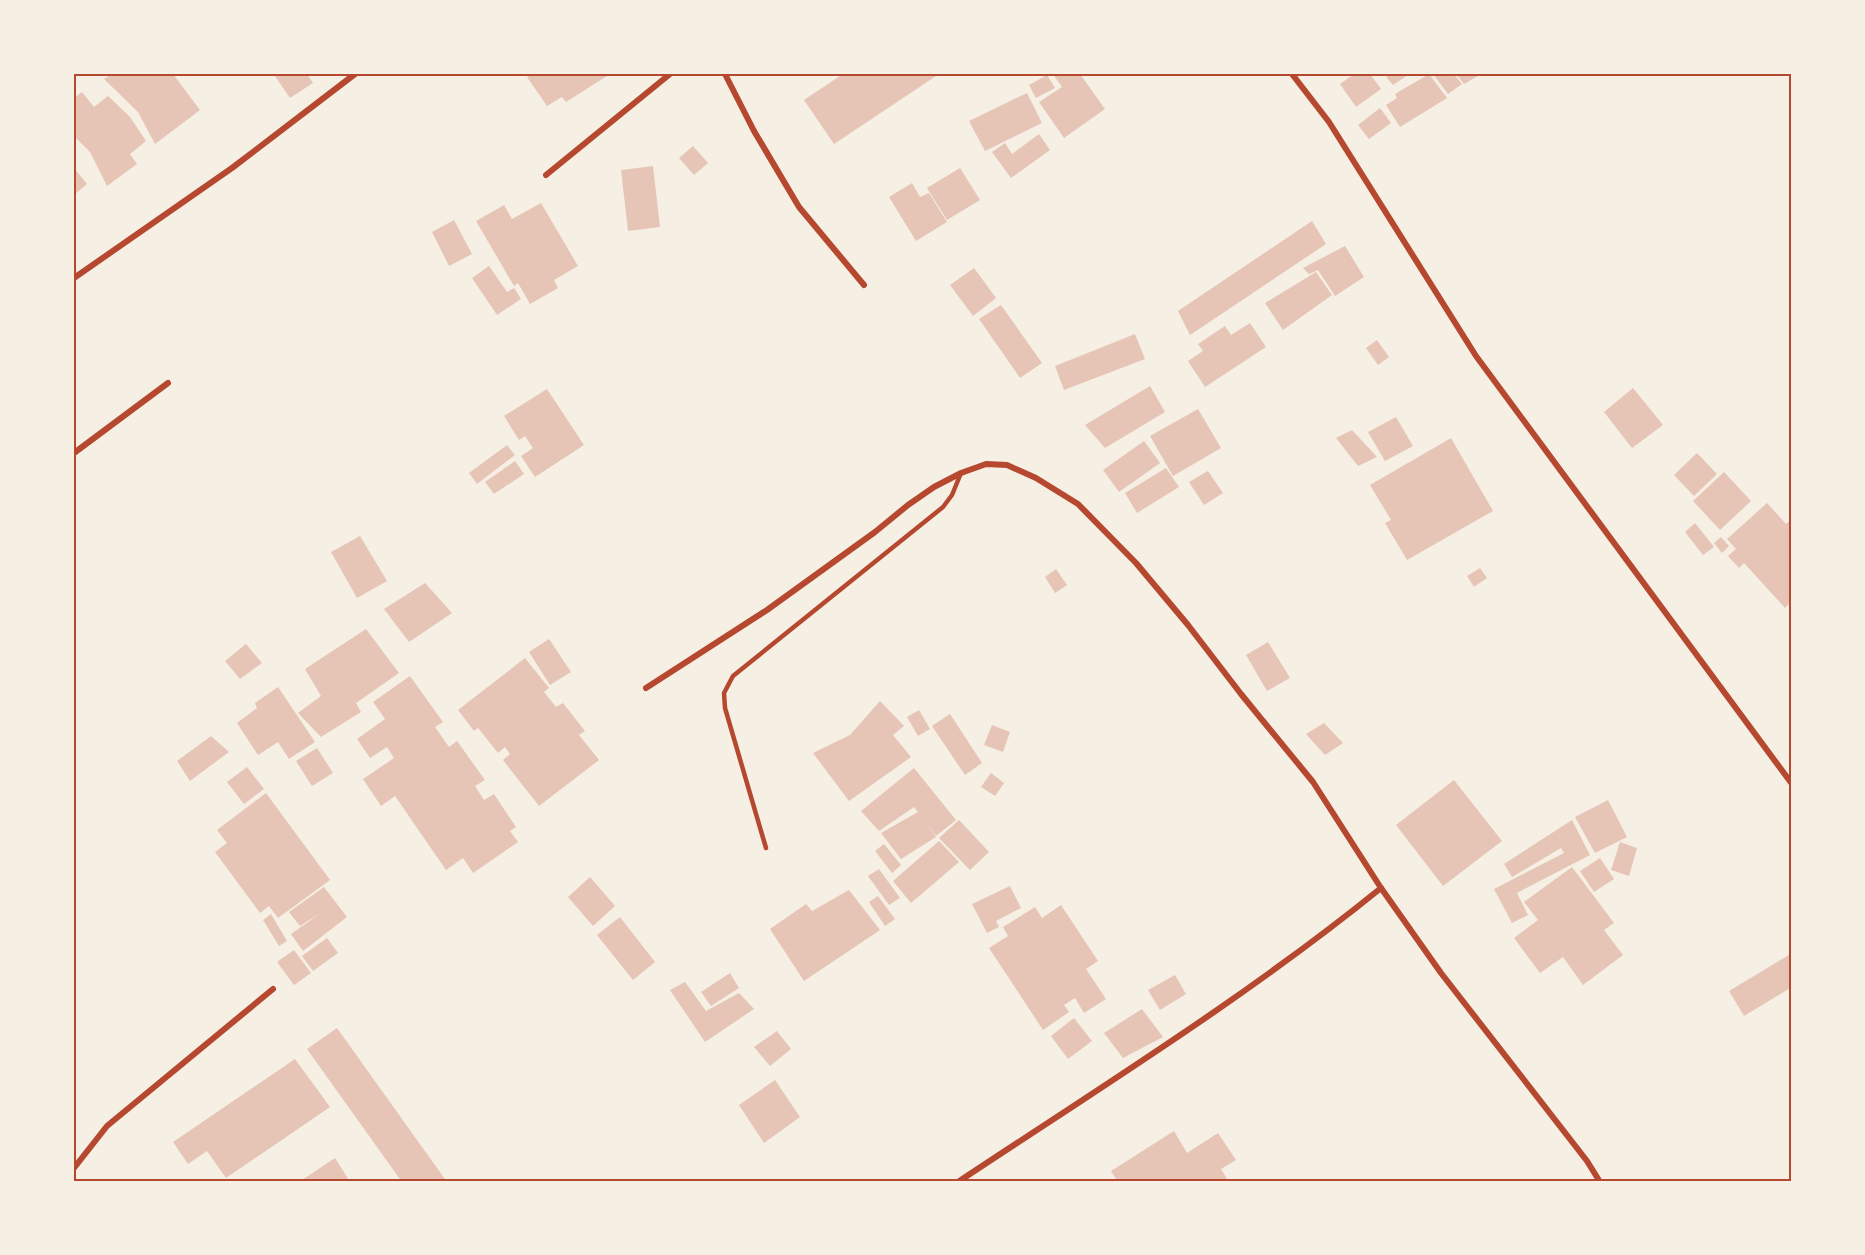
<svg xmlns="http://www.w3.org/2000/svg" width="1865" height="1255" font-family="'Archivo Narrow',sans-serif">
<rect width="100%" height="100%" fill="#f6efe4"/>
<g fill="#e6c5b7">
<path d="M112,74H173L200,110L155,144L138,112L104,79Z"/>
<path d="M279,74H307L313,83L290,98L275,76Z"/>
<path d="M532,74H610L566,102L562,97L547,106L527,77Z"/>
<path d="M843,74H939L834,144L804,100Z"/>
<path d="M1053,74H1080L1105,109L1064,138L1039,102L1062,87Z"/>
<path d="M1354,74H1370L1381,89L1356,107L1340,84Z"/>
<path d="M1391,74H1409L1393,85L1386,77Z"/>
<path d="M1429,74L1447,98L1400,127L1386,105L1397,98L1395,94Z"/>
<path d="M1433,74H1454L1462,84L1448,94Z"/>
<path d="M1456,74H1481L1464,84Z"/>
<path d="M1047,75L1055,88L1036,98L1029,85Z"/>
<path d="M82,92L94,107L108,96L130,117L146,141L130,154L137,164L107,186L90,152L74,136V98Z"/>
<path d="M1027,93L1042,123L985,151L969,121Z"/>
<path d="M1380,108L1391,123L1369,139L1358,125Z"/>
<path d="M1039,134L1050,150L1011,178L992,152L1005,143L1012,154Z"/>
<path d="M693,146L708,163L694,175L679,158Z"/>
<path d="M653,166L660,227L628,231L621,170Z"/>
<path d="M74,168L87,184L74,195Z"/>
<path d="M960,168L980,200L947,220L927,188Z"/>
<path d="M912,183L920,197L929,193L947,222L916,241L889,197Z"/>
<path d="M541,203L578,266L554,280L558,288L530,304L518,283L514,286L476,221L504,205L512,219Z"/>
<path d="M454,220L472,254L449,266L432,232Z"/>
<path d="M1312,221L1326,244L1190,335L1178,311Z"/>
<path d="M1345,246L1364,277L1335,296L1318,270L1309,274L1303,268Z"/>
<path d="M489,266L507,292L514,288L521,299L497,315L472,278Z"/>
<path d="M974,268L996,298L973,316L950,285Z"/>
<path d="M1316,272L1332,295L1283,330L1265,303Z"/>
<path d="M1001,305L1042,363L1020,378L979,319Z"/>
<path d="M1250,323L1266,347L1205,387L1188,361L1203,351L1198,344L1225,326L1231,335Z"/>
<path d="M1135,334L1145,359L1064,390L1055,366Z"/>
<path d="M1377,340L1389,357L1378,365L1366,348Z"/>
<path d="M1150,386L1165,412L1105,448L1085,425Z"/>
<path d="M1633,388L1663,425L1632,448L1604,412Z"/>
<path d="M547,389L584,445L535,477L521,456L533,448L525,436L519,440L504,416Z"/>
<path d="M1198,409L1221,448L1173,476L1150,436Z"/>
<path d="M1396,417L1413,446L1385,461L1368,432Z"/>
<path d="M1352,430L1377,457L1358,466L1336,438Z"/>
<path d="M1451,438L1493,511L1407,560L1385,523L1391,520L1370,485Z"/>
<path d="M1144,441L1160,463L1119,492L1103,470Z"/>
<path d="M507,445L515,455L477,484L469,473Z"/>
<path d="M1697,453L1717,474L1694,496L1674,475Z"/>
<path d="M515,461L524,474L494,494L485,482Z"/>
<path d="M1166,468L1179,487L1137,513L1125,493Z"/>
<path d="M1208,471L1223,493L1204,505L1189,482Z"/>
<path d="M1724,472L1751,501L1720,530L1693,501Z"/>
<path d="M1767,503L1786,524L1792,519V601L1785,608L1744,563L1739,568L1728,556L1736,549L1727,539Z"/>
<path d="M1695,523L1714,547L1703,555L1685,532Z"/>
<path d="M360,536L387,581L357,598L331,552Z"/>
<path d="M1721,537L1729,546L1722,553L1714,543Z"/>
<path d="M1480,568L1487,578L1474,587L1467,576Z"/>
<path d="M1056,569L1067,585L1055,593L1045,577Z"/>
<path d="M425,583L452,613L409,642L384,609Z"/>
<path d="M366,629L399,673L356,703L361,712L321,737L298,713L321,696L305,669Z"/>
<path d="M549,639L571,672L550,685L529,652Z"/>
<path d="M1268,642L1290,678L1267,691L1246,655Z"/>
<path d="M246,644L262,663L240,679L225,661Z"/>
<path d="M525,658L549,688L544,692L556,707L563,703L585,731L579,735L599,760L539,806L503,760L510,754L505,747L498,753L478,728L474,731L458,710Z"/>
<path d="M410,676L443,722L435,727L449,747L457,741L485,780L475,786L484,800L494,794L516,827L510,831L518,842L473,873L463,858L446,870L395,796L381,806L363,779L394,758L387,747L370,758L357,739L385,719L373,702Z"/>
<path d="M278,687L315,742L289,759L278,742L258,755L237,723L257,708L255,703Z"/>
<path d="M880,701L904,726L893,735L911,757L849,801L813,753L850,735Z"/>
<path d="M919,710L930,729L918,736L907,717Z"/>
<path d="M950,714L982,763L965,775L932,726Z"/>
<path d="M1324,723L1343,743L1325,755L1306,734Z"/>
<path d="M992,725L1010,732L1003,752L984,745Z"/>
<path d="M211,736L229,752L190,781L177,761Z"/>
<path d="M317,748L333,773L312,786L296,761Z"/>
<path d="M247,767L264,789L244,804L227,782Z"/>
<path d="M914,768L956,820L936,836L924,820L936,837L901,859L881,833L918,812L914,807L879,831L861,811Z"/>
<path d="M991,773L1004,783L995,796L981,787Z"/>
<path d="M1454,780L1502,841L1443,886L1396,825Z"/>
<path d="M266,793L330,880L278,918L269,906L260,913L215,852L227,843L217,830Z"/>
<path d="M1608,800L1627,837L1595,853L1575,817Z"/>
<path d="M959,820L989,852L970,870L939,838Z"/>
<path d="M1572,820L1590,855L1517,893L1528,915L1512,923L1494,889L1564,853L1561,848L1512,877L1504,864Z"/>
<path d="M939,841L959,862L911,903L893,881Z"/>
<path d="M1620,842L1637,848L1629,876L1611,870Z"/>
<path d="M884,844L901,865L892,873L875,851Z"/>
<path d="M1600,858L1614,879L1594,892L1580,871Z"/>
<path d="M1572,867L1614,923L1604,930L1623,955L1583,985L1563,957L1540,973L1514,938L1538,920L1524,902Z"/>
<path d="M879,869L900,898L889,905L868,876Z"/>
<path d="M590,877L615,906L593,926L568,897Z"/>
<path d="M1010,886L1021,908L996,921L999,927L987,933L972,904Z"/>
<path d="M324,887L347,917L303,951L291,934L322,912L300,926L289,912Z"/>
<path d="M849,890L880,930L804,981L770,929L806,904L812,911Z"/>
<path d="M878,896L895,919L885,926L869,902Z"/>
<path d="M1061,905L1098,961L1086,969L1106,999L1084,1013L1075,998L1064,1005L1069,1012L1043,1030L989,948L1008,936L1003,927L1035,907L1042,918Z"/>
<path d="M271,914L287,941L279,946L263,920Z"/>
<path d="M620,917L655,962L633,980L597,935Z"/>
<path d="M327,938L338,953L313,971L302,956Z"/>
<path d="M294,950L311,973L294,985L277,962Z"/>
<path d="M1792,953V987L1744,1016L1729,991Z"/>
<path d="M730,973L739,988L711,1006L701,992Z"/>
<path d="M1175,975L1186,994L1160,1010L1148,990Z"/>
<path d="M685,982L706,1011L739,993L754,1009L705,1042L670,990Z"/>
<path d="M1142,1009L1163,1037L1123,1058L1104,1033Z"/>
<path d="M1074,1018L1092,1041L1068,1059L1051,1036Z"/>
<path d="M337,1028L447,1182H402L307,1049Z"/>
<path d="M777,1031L791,1049L770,1066L754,1047Z"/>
<path d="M295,1059L330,1107L226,1178L207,1151L188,1164L173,1142Z"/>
<path d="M775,1080L800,1117L764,1143L739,1105Z"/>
<path d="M1174,1131L1187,1153L1218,1133L1236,1160L1221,1169L1229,1182H1118L1111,1171Z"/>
<path d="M335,1158L350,1182H299Z"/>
</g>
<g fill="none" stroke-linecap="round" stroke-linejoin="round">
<path stroke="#b5482f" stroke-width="4.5" d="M766,848L725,708L724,693L733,676L943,507L952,495L961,473"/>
<g stroke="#b5482f" stroke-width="6">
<path d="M725,74L754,131L799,207L864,285"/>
<path d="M1292,74L1329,122L1476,356L1792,784"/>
<path d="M546,175L670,74"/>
<path d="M74,278L232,168L355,74"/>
<path d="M74,453L168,383"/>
<path d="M646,688L767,610L875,532L908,505L934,487L961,473L986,464L1007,465L1036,478L1078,504L1136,563L1188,625L1241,694L1313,782L1381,888L1441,973L1587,1161L1600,1182"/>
<path d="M74,1168L107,1126L273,989"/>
<path d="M958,1182C1101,1087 1248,996 1381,888"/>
</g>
</g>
<rect width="1865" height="1255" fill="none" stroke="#f6efe4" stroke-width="150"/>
<rect x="75" y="75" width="1715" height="1105" fill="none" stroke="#b5482f" stroke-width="2"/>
</svg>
